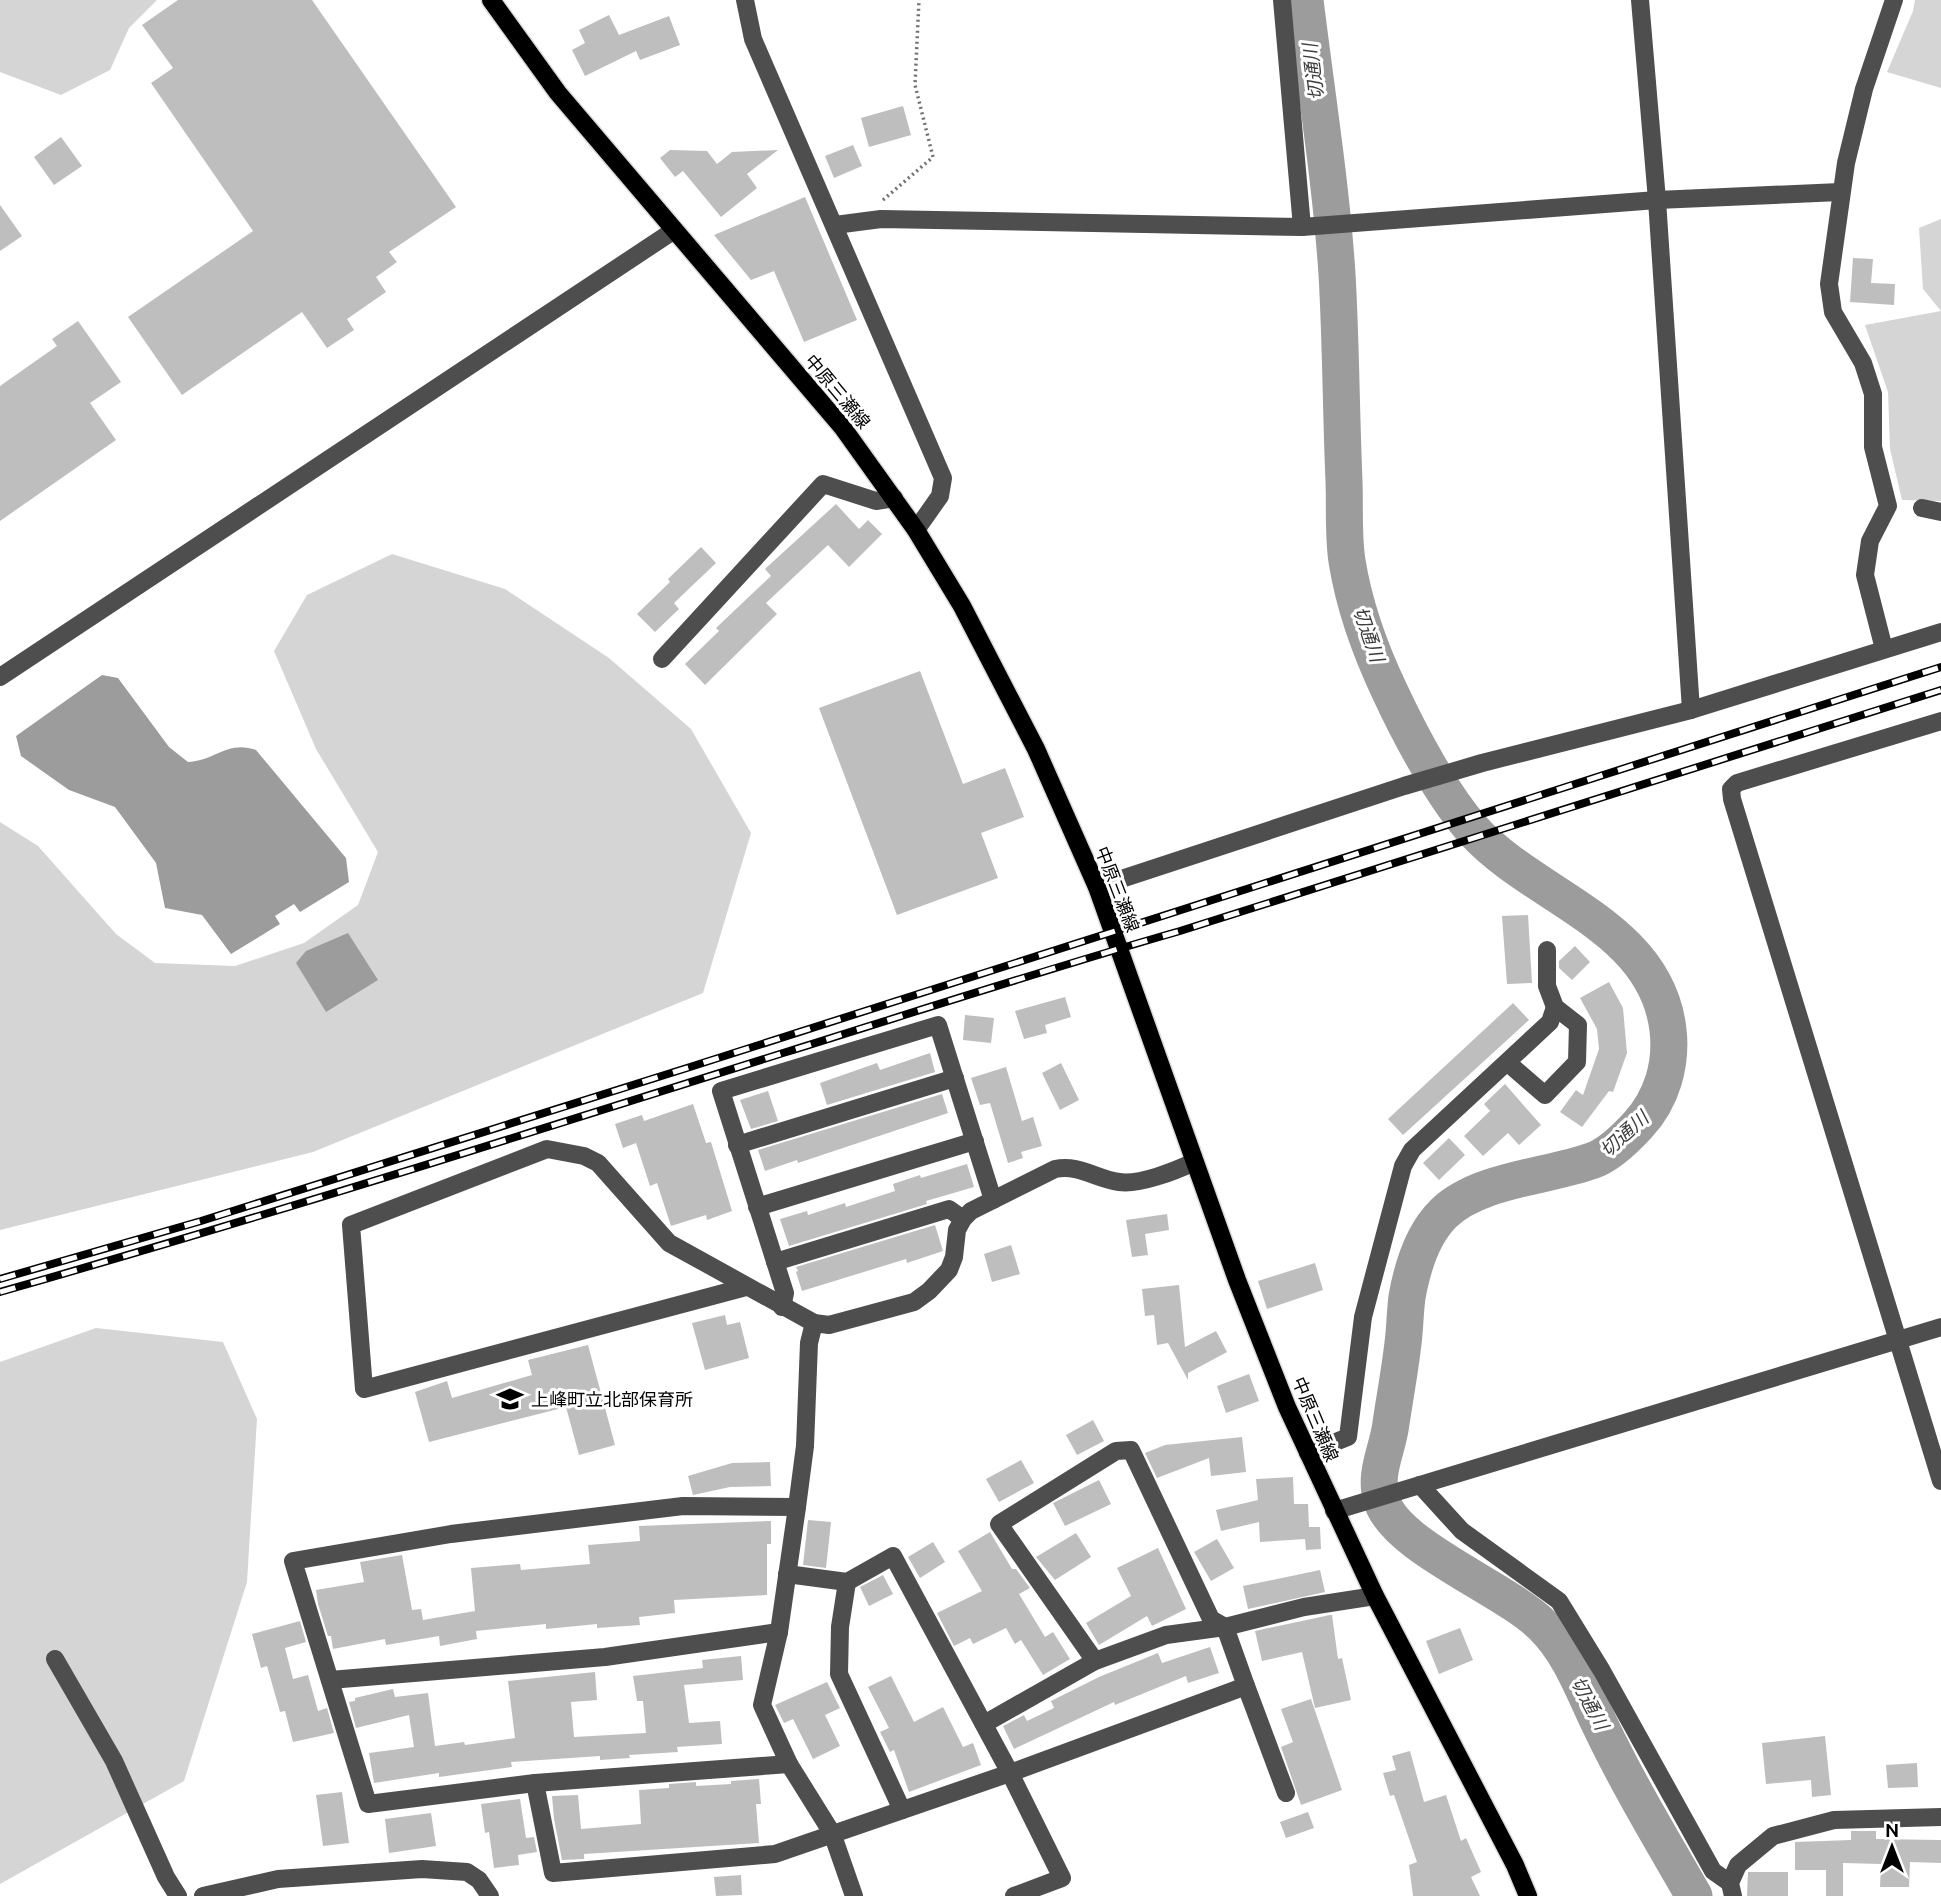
<svg xmlns="http://www.w3.org/2000/svg" width="1941" height="1896" font-family="Ubuntu,'Noto Sans JP',sans-serif">
<rect width="100%" height="100%" fill="#fff"/>
<g fill="#d5d5d5">
<path d="M0,0H157L129,28L110,70L61,95L0,72Z"/>
<path d="M1915,0H1941V88L1887,72L1913,11Z"/>
<path d="M1941,219V501L1902,500L1890,449L1888,392L1865,325L1941,311L1923,289L1919,228Z"/>
<path d="M392,554L505,589L609,658L691,729L751,833L703,993L313,1152L0,1230V822L38,846L116,934L155,963L235,966L304,943L358,905L378,852L316,749L274,651L307,595Z"/>
<path d="M96,1328L223,1342L257,1419L247,1582L184,1781L0,1884V1362Z"/>
</g>
<g fill="#9c9c9c">
<path d="M102,675L118,678L169,747L188,762C215,761 227,740 256,750L346,858L349,882L300,912L294,904L275,916L280,924L231,954L202,915L165,908L156,863L115,807L69,790L21,756L16,736Z"/>
<path d="M348,933L378,980L326,1012L296,963L306,951Z"/>
</g>
<g fill="none" stroke-linecap="round" stroke-linejoin="round">
<path stroke="#9c9c9c" stroke-width="37" d="M1305,0C1316,91 1331,183 1337,274C1341,343 1341,412 1344,481C1345,508 1343,535 1347,561C1354,605 1371,652 1390,692C1410,735 1442,795 1473,830C1534,898 1656,925 1668,1030C1672,1064 1662,1099 1638,1125C1626,1138 1610,1154 1594,1160C1549,1177 1478,1179 1443,1214C1422,1235 1412,1269 1407,1297C1405,1312 1405,1328 1403,1343C1400,1370 1395,1396 1391,1423C1388,1450 1373,1473 1382,1501C1396,1547 1505,1588 1543,1626C1571,1654 1583,1690 1600,1725C1628,1784 1662,1840 1694,1896"/>
</g>
<g fill="#bebebe">
<path d="M178,0H312L456,207L389,252L397,262L376,277L386,292L347,319L354,330L327,348L302,312L182,395L128,317L253,231L151,83L173,68L142,25Z"/>
<path d="M609,15L619,35L669,16L680,45L640,60L636,51L585,76L572,50L585,43L579,30Z"/>
<path d="M903,106L911,135L869,147L861,118Z"/>
<path d="M61,137L82,166L54,185L34,157Z"/>
<path d="M853,145L862,166L834,178L825,156Z"/>
<path d="M670,150L707,151L717,164L732,152L778,150L747,174L757,188L721,217L683,171L675,177L660,158Z"/>
<path d="M805,197L857,320L804,342L774,271L751,280L714,235Z"/>
<path d="M0,205L22,236L0,251Z"/>
<path d="M1853,258L1873,259L1871,283L1895,284L1894,305L1850,302Z"/>
<path d="M78,321L121,382L90,403L116,440L0,521V386L57,346L52,339Z"/>
<path d="M836,504L859,529L868,520L882,534L849,567L828,545L766,603L777,614L705,685L685,664L719,631L716,628L771,576L765,569Z"/>
<path d="M701,547L716,563L674,603L679,609L655,632L637,614L670,582L668,579Z"/>
<path d="M920,671L963,784L1005,768L1024,817L981,833L998,878L897,915L819,708Z"/>
<path d="M1528,915L1532,983L1507,984L1502,916Z"/>
<path d="M1575,946L1590,962L1572,980L1559,968V961Z"/>
<path d="M1609,982L1623,1008L1627,1053L1613,1092L1609,1091L1582,1127L1560,1112L1576,1090L1583,1095L1599,1049L1597,1029L1580,998Z"/>
<path d="M1065,997L1071,1017L1045,1025L1047,1033L1024,1039L1015,1011Z"/>
<path d="M1513,1003L1529,1020L1403,1135L1388,1119Z"/>
<path d="M965,1015L994,1018L991,1043L963,1040Z"/>
<path d="M930,1053L935,1072L827,1105L820,1083L877,1063L880,1070Z"/>
<path d="M1061,1063L1079,1100L1060,1110L1042,1073Z"/>
<path d="M1006,1067L1022,1121L1033,1117L1042,1146L1021,1152L1023,1158L1008,1163L990,1103L980,1105L971,1078Z"/>
<path d="M1505,1084L1541,1125L1519,1145L1508,1133L1483,1156L1464,1136L1490,1111L1484,1104Z"/>
<path d="M768,1091L778,1121L751,1129L740,1100Z"/>
<path d="M942,1094L948,1113L798,1163L797,1160L765,1171L758,1150Z"/>
<path d="M693,1104L706,1143L711,1142L732,1211L707,1220L706,1215L671,1226L657,1183L650,1186L636,1143L623,1148L615,1124L642,1115L644,1121Z"/>
<path d="M1449,1138L1465,1155L1439,1180L1423,1163Z"/>
<path d="M967,1164L974,1187L926,1201L927,1204L789,1246L780,1219L807,1211L808,1215L845,1203L846,1207L895,1191L893,1184L920,1175L921,1178Z"/>
<path d="M1167,1214L1169,1230L1145,1234L1148,1255L1132,1257L1126,1220Z"/>
<path d="M935,1225L943,1251L907,1263L906,1259L802,1291L796,1272L798,1271L796,1267Z"/>
<path d="M1011,1245L1020,1274L992,1282L984,1254Z"/>
<path d="M1315,1263L1323,1290L1267,1309L1258,1281Z"/>
<path d="M1179,1285L1185,1347L1216,1331L1227,1352L1188,1373V1380L1168,1343L1157,1345L1154,1315L1145,1316L1142,1289Z"/>
<path d="M725,1315L727,1325L740,1322L749,1358L705,1370L692,1323Z"/>
<path d="M588,1345L615,1445L579,1455L566,1407L429,1442L415,1392L447,1381L452,1398L532,1375L528,1360Z"/>
<path d="M1249,1374L1259,1401L1226,1413L1217,1386Z"/>
<path d="M1093,1420L1104,1441L1077,1455L1066,1435Z"/>
<path d="M1242,1437L1246,1472L1211,1476L1209,1458L1157,1478L1145,1453L1165,1445Z"/>
<path d="M1021,1460L1034,1483L999,1502L986,1479Z"/>
<path d="M770,1462L771,1486L730,1487L693,1495L688,1476L732,1463Z"/>
<path d="M1293,1477L1294,1504H1308L1309,1527H1320L1321,1549L1306,1550L1305,1539L1260,1542L1259,1522L1221,1531L1216,1510L1258,1500L1256,1479Z"/>
<path d="M1099,1480L1111,1504L1065,1526L1053,1503Z"/>
<path d="M808,1520L831,1522L826,1568L803,1565Z"/>
<path d="M771,1521V1544H767V1595L674,1600L675,1613L639,1617L640,1625L597,1628V1624L546,1629V1624L476,1631L477,1639L440,1646L439,1636L386,1645L385,1639L333,1649L331,1636H328L318,1604L316,1590L364,1582L360,1562L402,1555L412,1610L421,1609L423,1620L475,1611L471,1568L520,1564L521,1570L590,1564L588,1545L640,1541L639,1526Z"/>
<path d="M990,1532L1012,1569H1016L1030,1588L1019,1594L1045,1637L1053,1632L1070,1659L1043,1675L1021,1640L1015,1644L1006,1628L973,1644L970,1638L954,1646L937,1613L982,1591L958,1551Z"/>
<path d="M1076,1533L1091,1557L1055,1580L1036,1557Z"/>
<path d="M1217,1539L1234,1568L1211,1581L1194,1552Z"/>
<path d="M933,1542L945,1562L920,1578L908,1557Z"/>
<path d="M1158,1548L1186,1609L1152,1626L1147,1616L1099,1645L1086,1623L1131,1596L1117,1568Z"/>
<path d="M1320,1570L1325,1592L1248,1609L1243,1586Z"/>
<path d="M883,1575L893,1594L869,1606L860,1587Z"/>
<path d="M1330,1615H1332L1338,1659L1342,1658L1351,1700L1315,1708L1302,1652L1262,1661L1255,1631Z"/>
<path d="M300,1621L306,1642L285,1648L293,1679L308,1675L318,1711L327,1708L334,1733L293,1742L285,1711L280,1712L267,1666L261,1668L252,1634Z"/>
<path d="M1460,1628L1473,1660L1439,1674L1426,1641Z"/>
<path d="M1210,1647L1219,1673L1188,1683L1186,1676L1115,1705L1114,1702L1014,1749L1003,1726L1024,1715L1027,1721L1054,1708L1051,1701L1099,1677L1158,1653L1162,1663Z"/>
<path d="M741,1656L743,1680L684,1685L689,1723L720,1721L722,1744L677,1747L678,1752L629,1755L630,1758L600,1760V1756L511,1762L512,1767L439,1777V1773L374,1783L369,1753L414,1747L409,1715L356,1728L349,1702L355,1701V1698L393,1689L395,1697L428,1693L435,1746L464,1742L465,1745L515,1738L508,1681L595,1672L597,1700L571,1702L574,1737L646,1733L643,1701H637L633,1676L703,1668L702,1660Z"/>
<path d="M891,1676L914,1722L943,1707L963,1747L973,1743L981,1765L909,1792L894,1750L890,1752L880,1732L889,1728L868,1687Z"/>
<path d="M827,1682L840,1708L825,1715L840,1746L813,1759L793,1719L784,1723L775,1705Z"/>
<path d="M1311,1699L1342,1790L1301,1805L1281,1747L1293,1742L1281,1709Z"/>
<path d="M1825,1736L1831,1795L1812,1797L1811,1780L1766,1784L1762,1743Z"/>
<path d="M1410,1751L1424,1802L1446,1795L1461,1841L1466,1838L1481,1872L1471,1877L1480,1896H1413L1409,1865L1417,1862L1394,1795L1390,1796L1383,1773L1396,1770L1392,1756Z"/>
<path d="M1917,1763L1918,1787L1888,1788L1886,1765Z"/>
<path d="M759,1779L761,1804H756L759,1843L584,1854V1859L562,1860L554,1819L552,1796L578,1795L581,1829L641,1824L639,1790L669,1788V1784L696,1782V1786L731,1784V1781Z"/>
<path d="M342,1792L349,1843L323,1846L316,1795Z"/>
<path d="M520,1799L526,1838L534,1837L537,1852L518,1855L519,1865L494,1868L489,1832L485,1833L481,1804Z"/>
<path d="M1308,1812L1314,1828L1286,1838L1280,1822Z"/>
<path d="M431,1813L436,1846L389,1853L385,1819Z"/>
<path d="M1851,1831H1876V1839L1941,1840V1863L1910,1862L1909,1887H1880L1881,1864L1843,1863V1896H1826V1870H1795V1842L1851,1840Z"/>
<path d="M1748,1872H1788V1896H1747Z"/>
<path d="M741,1875L742,1895L716,1896L714,1877Z"/>
</g>
<g fill="none" stroke-linecap="round" stroke-linejoin="round">
<g stroke="#dbdbdb" stroke-width="21">
<path id="major" d="M491,0L558,93L843,428L916,530L962,606L1036,749L1097,887L1237,1280L1287,1407L1375,1596L1515,1865L1528,1896"/>
</g>
<path stroke="#707070" stroke-width="3.5" stroke-dasharray="2 3.5" stroke-linecap="butt" d="M883,200L933,157L915,85L919,0"/>
<g stroke="#4e4e4e" stroke-width="18">
<path d="M745,0L753,39L943,478L940,496L916,530"/>
<path d="M1282,0L1302,227"/>
<path d="M1640,0L1657,200L1691,710"/>
<path d="M835,225L881,219L1302,227L1657,200L1840,192"/>
<path d="M1922,508L1941,512"/>
<path d="M1884,649L1865,575L1870,541L1888,506L1873,447V394L1863,363L1833,312L1829,284L1846,163L1864,89L1894,0"/>
<path d="M662,659L823,484L876,501L894,498"/>
<path d="M0,677L673,231"/>
<path d="M1941,721L1737,783L1731,789L1732,799L1941,1481"/>
<path d="M1097,887L1404,786L1482,763L1691,710L1941,632"/>
<path d="M1508,1063L1545,1095L1577,1062L1578,1025L1555,1007L1547,986V950"/>
<path d="M737,1145L955,1078"/>
<path d="M757,1207L975,1141"/>
<path d="M775,1262L949,1209L963,1219"/>
<path d="M746,1287L364,1389L351,1225L547,1149L584,1156L598,1163L669,1243L814,1323L829,1325L914,1302L929,1291L949,1270L954,1257L957,1230L963,1219L971,1211L1055,1169C1079,1164 1096,1179 1119,1182C1140,1185 1175,1171 1194,1162"/>
<path d="M782,1307L785,1293L721,1091L938,1025L993,1200"/>
<path d="M814,1323L809,1343L805,1446L797,1507L779,1632L762,1705L789,1764L832,1833L854,1896"/>
<path d="M1308,1453L1348,1437L1363,1317L1403,1166L1412,1150L1550,1022L1555,1007"/>
<path d="M1420,1485L1462,1531L1559,1601L1602,1671L1713,1871L1730,1883"/>
<path d="M1334,1511L1941,1327"/>
<path d="M787,1574L847,1582L893,1556L1010,1773L1062,1878L1014,1896"/>
<path d="M847,1582L840,1627L839,1674L902,1810"/>
<path d="M55,1659L114,1761L166,1877L178,1896"/>
<path d="M1095,1661L999,1524L1116,1451L1131,1450L1211,1619L1225,1627"/>
<path d="M330,1680L605,1657L779,1632"/>
<path d="M1246,1686L1286,1793"/>
<path d="M984,1724L1095,1661L1166,1635L1225,1627"/>
<path d="M789,1764L535,1783L368,1804L293,1561L451,1534L683,1506L797,1507"/>
<path d="M535,1783L553,1873L775,1854L1010,1773L1246,1686L1225,1627L1304,1607L1375,1596"/>
<path d="M203,1896L278,1879L422,1869L467,1872L479,1880L490,1896"/>
<path d="M1733,1896L1730,1883L1738,1865L1773,1836L1834,1820L1941,1817"/>
</g>
<use href="#major" stroke="#000" stroke-width="18"/>
<g stroke="#000" stroke-width="8">
<g id="rail">
<path d="M0,1279L201,1221L690,1067L1941,667"/>
<path d="M0,1292C263,1217 523,1135 783,1053C915,1012 1047,969 1180,931L1941,690"/>
</g>
</g>
<use href="#rail" stroke="#fff" stroke-width="5" stroke-dasharray="16" stroke-linecap="butt"/>
</g>
<defs>
<g id="school-bare" transform="scale(2.1)"><path d="M0-5L7-2L0 1L-7-2ZM-4 1L0 2.5L4 1V4Q0 6-4 4Z" fill="#000" stroke="#fff" stroke-width="2.5" paint-order="stroke"/></g>
</defs>
<g fill-rule="evenodd">
<use href="#school-bare" x="510" y="1399"/>
</g>
<g text-anchor="middle" dominant-baseline="central" stroke-width="6" stroke-linejoin="round" paint-order="stroke">
<g font-size="18" fill="#000" stroke="#fff">
<text transform="translate(838 391) rotate(50)">中原三瀬線</text>
<text transform="translate(1118 889) rotate(69)">中原三瀬線</text>
<text transform="translate(1316 1419) rotate(67)">中原三瀬線</text>
</g>
<g font-size="18" fill="#000" stroke="#fff" text-anchor="start">
<text x="531" y="1399">上峰町立北部保育所</text>
</g>
<g font-size="19" font-style="italic" fill="#3d3d3d" stroke="#fff">
<text transform="translate(1313 72) rotate(-97)">切通川</text>
<text transform="translate(1369 634) rotate(71)">切通川</text>
<text transform="translate(1624 1134) rotate(-42)">切通川</text>
<text transform="translate(1590 1703) rotate(62)">切通川</text>
</g>
</g>
<g transform="translate(1892 1847)" stroke="#ffffff" stroke-width="5" paint-order="stroke">
<path d="M0-5L12 26L0 18L-12 26Z" fill="#000000"/>
<text y="-10" font-size="19" font-weight="bold" text-anchor="middle" fill="#000000">N</text>
</g>
</svg>
